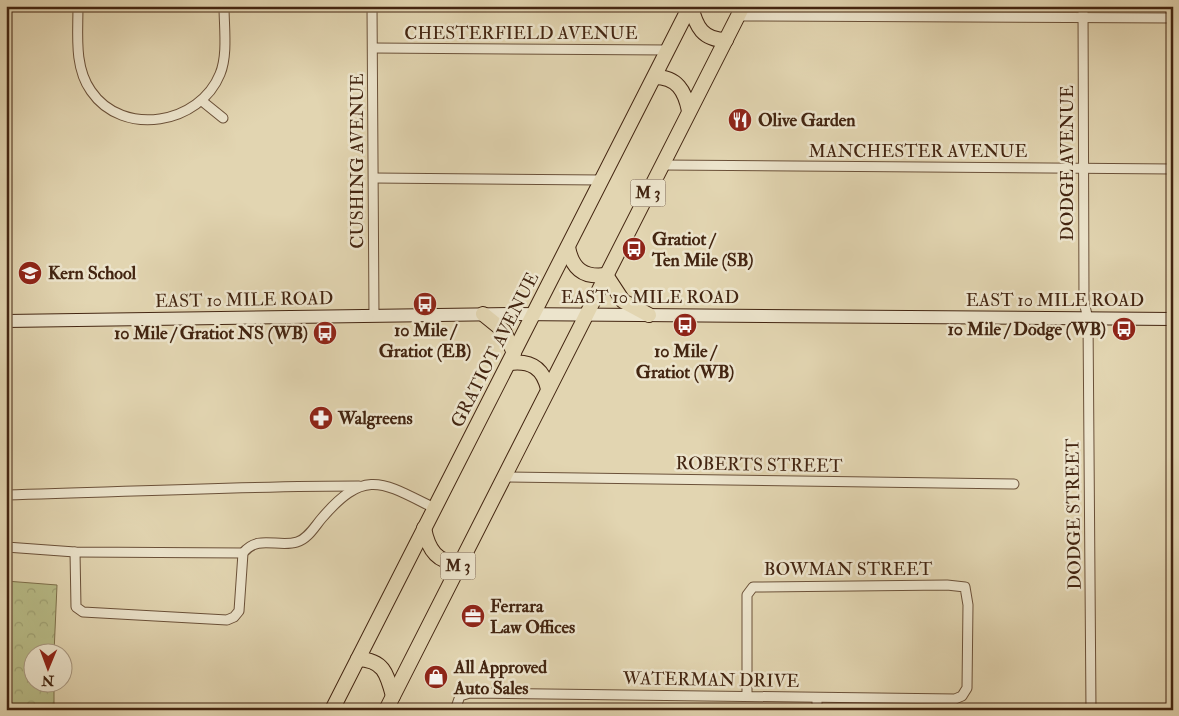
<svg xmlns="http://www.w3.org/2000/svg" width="1179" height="716" font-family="'IM FELL Double Pica',serif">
<defs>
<pattern id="park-crowns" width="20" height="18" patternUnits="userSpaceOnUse" patternTransform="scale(1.25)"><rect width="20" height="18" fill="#b8bc88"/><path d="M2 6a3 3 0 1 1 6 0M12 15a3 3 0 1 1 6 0" fill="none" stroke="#9fa174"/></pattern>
</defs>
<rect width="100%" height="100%" fill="#e2d5b1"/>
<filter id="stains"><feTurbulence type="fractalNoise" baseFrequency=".004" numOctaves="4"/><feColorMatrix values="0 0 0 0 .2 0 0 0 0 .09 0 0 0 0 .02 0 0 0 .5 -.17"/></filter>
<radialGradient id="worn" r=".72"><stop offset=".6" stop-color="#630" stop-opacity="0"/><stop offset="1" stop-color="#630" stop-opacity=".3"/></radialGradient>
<path fill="url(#park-crowns)" stroke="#7e704c" d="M6,581L57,585L54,653L32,654V684H54V710H6Z"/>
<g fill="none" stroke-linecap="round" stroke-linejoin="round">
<g stroke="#6b5139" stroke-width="11">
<g id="street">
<path d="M78,6C78,35 74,67 91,91C123,138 200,124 220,74C228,55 224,27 224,6"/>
<path d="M372,6L374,316"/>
<path d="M1083,6L1084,302L1088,319L1091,710"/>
<path d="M738,16L1173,18"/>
<path d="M373,48L668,50"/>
<path d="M202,101L223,118"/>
<path d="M663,165L1173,169"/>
<path d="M374,178L602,180"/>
<path d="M504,477L1014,484"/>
<path d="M6,495C124,492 241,486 359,486"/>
<path d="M6,547L75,552L243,553"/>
<path d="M75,552L76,607L83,612L227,620L234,617L239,611L243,553C258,534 278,548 297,542C308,539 315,526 322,518C365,468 382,482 434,508"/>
<path d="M817,698V710"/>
<path d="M455,710L460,696L470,693L955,699L962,696L967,688L968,605L965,587L947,585L753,587L747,595V696"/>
</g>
</g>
<g stroke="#432511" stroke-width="14">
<path id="secondary" d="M6,321L513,314L1173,319"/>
</g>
<g stroke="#432511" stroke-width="16">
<g id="primary">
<path d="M691,6C696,27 703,40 726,40"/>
<path d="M655,77C677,77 685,91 689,111"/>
<path d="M568,247C572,269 584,278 606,275"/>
<path d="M606,275L623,301L649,315"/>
<path d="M483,314L504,331L514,353"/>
<path d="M509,363C531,360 543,368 548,389"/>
<path d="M424,528C428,549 437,564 460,562"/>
<path d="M358,659C383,660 387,673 393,696"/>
<path d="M332,710L690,6"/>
<path d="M386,710L743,6"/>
</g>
</g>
<use href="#street" stroke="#ece4cc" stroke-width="9"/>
<use href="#secondary" stroke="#ece4cc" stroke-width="12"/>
<use href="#primary" stroke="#e2d5b1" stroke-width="14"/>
</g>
<defs>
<g id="restaurant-disc" transform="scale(1.25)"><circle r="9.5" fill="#8f2418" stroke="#ece4cc"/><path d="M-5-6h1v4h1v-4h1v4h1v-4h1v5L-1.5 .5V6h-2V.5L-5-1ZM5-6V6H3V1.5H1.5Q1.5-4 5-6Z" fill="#fff"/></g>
<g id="bus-disc" transform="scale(1.25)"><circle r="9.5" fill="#8f2418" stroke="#ece4cc"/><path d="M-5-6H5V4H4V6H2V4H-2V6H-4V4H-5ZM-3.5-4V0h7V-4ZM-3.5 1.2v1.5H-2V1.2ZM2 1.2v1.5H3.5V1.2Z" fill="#fff"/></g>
<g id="school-disc" transform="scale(1.25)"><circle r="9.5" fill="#8f2418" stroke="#ece4cc"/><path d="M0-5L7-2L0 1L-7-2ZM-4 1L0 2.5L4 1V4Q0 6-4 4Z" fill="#fff"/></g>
<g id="pharmacy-disc" transform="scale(1.25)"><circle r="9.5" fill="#8f2418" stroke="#ece4cc"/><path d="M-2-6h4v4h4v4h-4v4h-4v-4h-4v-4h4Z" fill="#fff"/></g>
<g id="office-disc" transform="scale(1.25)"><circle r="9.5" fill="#8f2418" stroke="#ece4cc"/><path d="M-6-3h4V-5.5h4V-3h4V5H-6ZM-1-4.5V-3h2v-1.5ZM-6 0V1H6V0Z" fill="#fff"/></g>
<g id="shop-disc" transform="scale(1.25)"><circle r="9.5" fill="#8f2418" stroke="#ece4cc"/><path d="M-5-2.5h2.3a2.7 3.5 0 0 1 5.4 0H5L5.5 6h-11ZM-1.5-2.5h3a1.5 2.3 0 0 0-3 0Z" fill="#fff"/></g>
</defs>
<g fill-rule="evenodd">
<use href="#restaurant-disc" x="740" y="120"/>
<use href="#bus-disc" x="634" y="249"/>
<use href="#school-disc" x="30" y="273"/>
<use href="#bus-disc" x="425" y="304"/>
<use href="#bus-disc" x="685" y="325"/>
<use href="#bus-disc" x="1124" y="329"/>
<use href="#bus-disc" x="325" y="333"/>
<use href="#pharmacy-disc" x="321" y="418"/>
<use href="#office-disc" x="473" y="616"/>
<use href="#shop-disc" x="436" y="677"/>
</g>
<g text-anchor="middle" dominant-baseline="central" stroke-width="5" stroke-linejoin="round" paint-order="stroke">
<g fill="#ece4cc" stroke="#765e49" stroke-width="1">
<rect x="630.5" y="179.5" width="35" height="27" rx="4"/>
<rect x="440.5" y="552.5" width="35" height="27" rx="4"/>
</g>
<g font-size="16" font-weight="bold" fill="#432511">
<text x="648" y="193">M 3</text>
<text x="458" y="566">M 3</text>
</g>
<g font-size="18" fill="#432511" stroke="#ece4cc">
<text x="521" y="33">CHESTERFIELD AVENUE</text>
<text x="918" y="151">MANCHESTER AVENUE</text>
<text transform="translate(357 161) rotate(-90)">CUSHING AVENUE</text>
<text transform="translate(1067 163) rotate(-90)">DODGE AVENUE</text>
<text x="650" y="297">EAST 10 MILE ROAD</text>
<text transform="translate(244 300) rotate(-1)">EAST 10 MILE ROAD</text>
<text x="1055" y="300">EAST 10 MILE ROAD</text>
<text transform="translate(495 350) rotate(-63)">GRATIOT AVENUE</text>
<text transform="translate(759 465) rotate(1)">ROBERTS STREET</text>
<text transform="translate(1074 514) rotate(-91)">DODGE STREET</text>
<text x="848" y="569">BOWMAN STREET</text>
<text transform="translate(711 680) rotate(1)">WATERMAN DRIVE</text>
</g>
<g font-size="18" font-weight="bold" fill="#432511" stroke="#ece4cc" text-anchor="start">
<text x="758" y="120">Olive Garden</text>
<text x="652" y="239">Gratiot /<tspan x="652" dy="21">Ten Mile (SB)</tspan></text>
<text x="48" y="273">Kern School</text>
<text x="1106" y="329" text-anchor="end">10 Mile / Dodge (WB)</text>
<text x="425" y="330" text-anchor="middle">10 Mile /<tspan x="425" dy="21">Gratiot (EB)</tspan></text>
<text x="308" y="333" text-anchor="end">10 Mile / Gratiot NS (WB)</text>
<text x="685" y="351" text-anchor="middle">10 Mile /<tspan x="685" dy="21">Gratiot (WB)</tspan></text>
<text x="338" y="418">Walgreens</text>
<text x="490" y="606">Ferrara<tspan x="490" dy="21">Law Offices</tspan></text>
<text x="454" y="667">All Approved<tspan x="454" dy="21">Auto Sales</tspan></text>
</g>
</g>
<rect width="1179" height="716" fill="none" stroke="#e2d5b1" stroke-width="25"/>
<rect x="8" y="8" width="1164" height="701" fill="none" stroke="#432511" stroke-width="2.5"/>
<rect x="12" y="12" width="1154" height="691" fill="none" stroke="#432511"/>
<g transform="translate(48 668) rotate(181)"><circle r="24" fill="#ece4cc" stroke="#a89881"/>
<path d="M0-4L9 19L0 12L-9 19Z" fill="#8f2418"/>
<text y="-8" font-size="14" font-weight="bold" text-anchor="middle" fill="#432511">N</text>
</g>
<rect width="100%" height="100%" filter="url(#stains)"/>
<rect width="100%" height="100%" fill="url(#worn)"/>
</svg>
